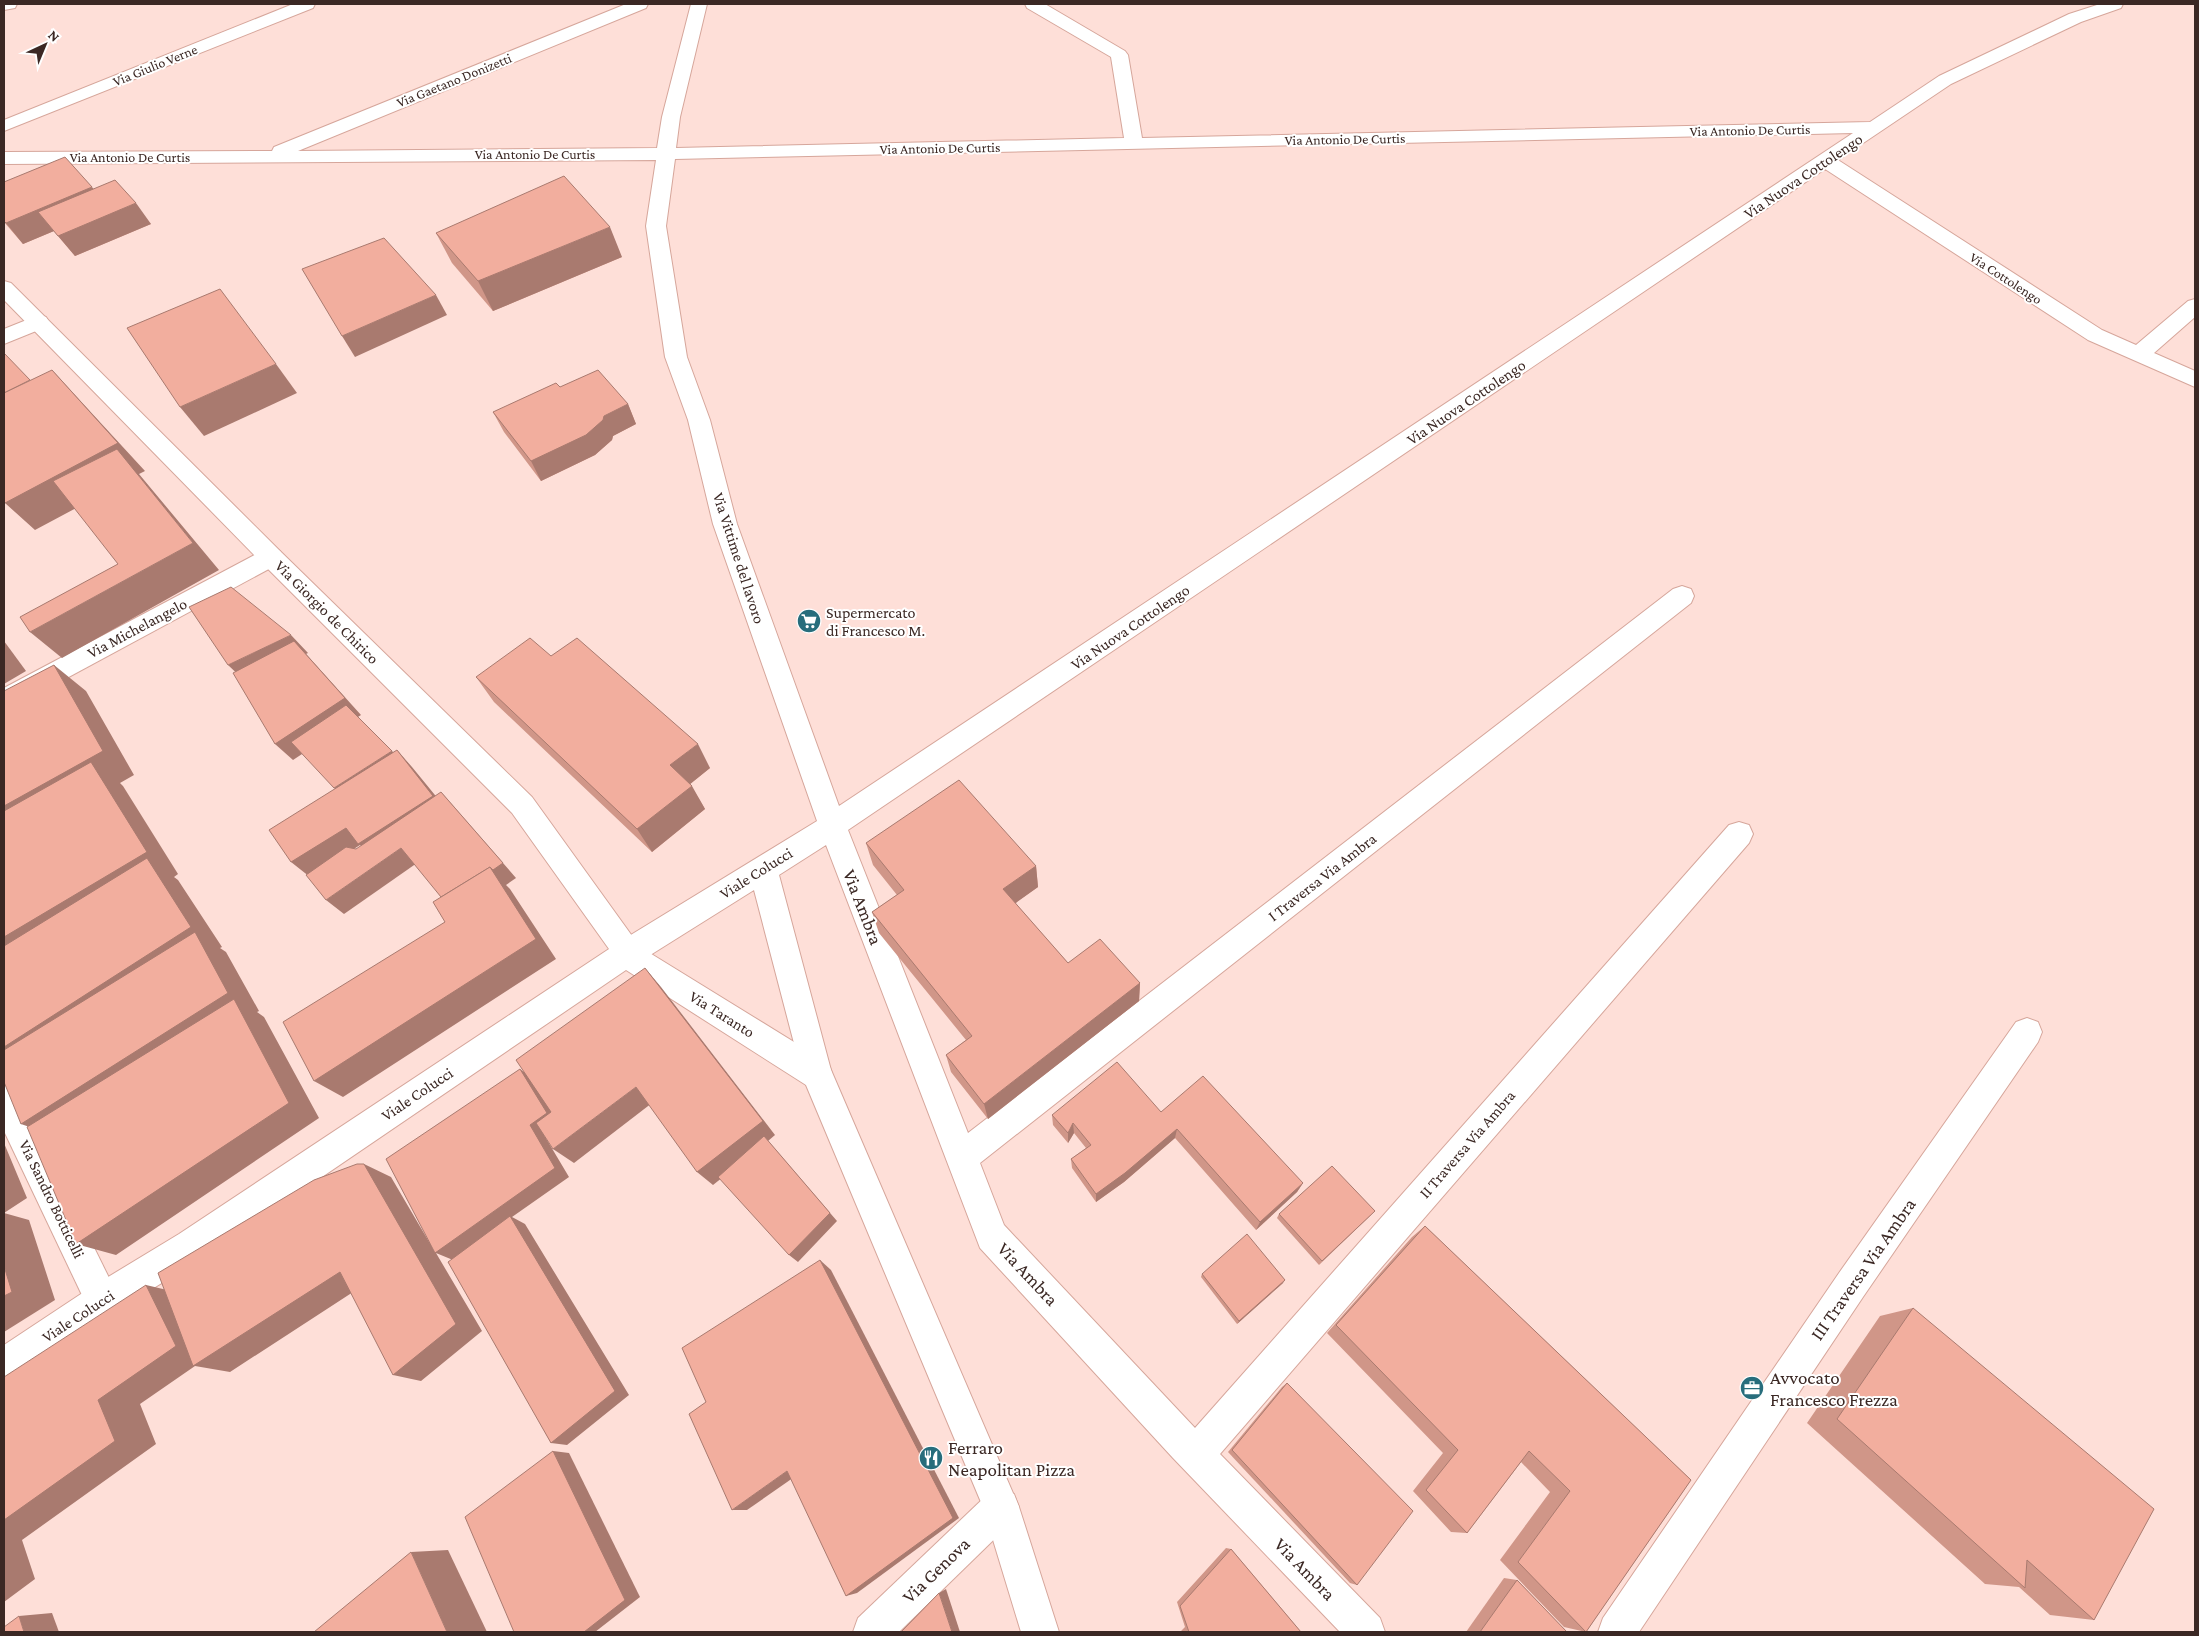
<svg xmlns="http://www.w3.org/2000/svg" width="2199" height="1636" font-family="'Crimson Pro',serif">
<rect width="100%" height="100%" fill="#fedfd8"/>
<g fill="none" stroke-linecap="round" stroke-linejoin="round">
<g stroke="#d6a69b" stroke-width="2">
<g id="minor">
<path d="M293,4H315L313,8L4,131V120Z"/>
<path d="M626,4H648L646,8L298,151L657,148L662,117L691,4H707L680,117L676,148L1124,138L1111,57L1027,8L1025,4H1045L1125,51L1128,55L1142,138L1870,122L1939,76L2069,14L2100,4H2123L2121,8L2081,22L1951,84L1838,160L2102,330L2136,345L2188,301L2195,299V317L2154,353L2195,371V387L2088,340L1825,169L848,830L968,1133L1673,589L1682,586L1691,589L1694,596L1691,603L980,1163L1004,1225L1195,1428L1729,825L1739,822L1749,825L1753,834L1749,843L1220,1454L1380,1618L1385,1632H1340L1173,1458L980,1248L826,845L779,875L832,1074L828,1085L817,1089L806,1085L802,1074L754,890L636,964L626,968L616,964L611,954L616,944L817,821L713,524L688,420L665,357L646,226L656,160L4,164V152L272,151L274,147ZM1853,133L839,806L737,524L710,420L687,357L666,226L675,159Z"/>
<path d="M39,315L46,317L49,322L46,327L4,344V329Z"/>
<path d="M271,548L280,551L283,557L280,563L13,707L4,711V688L262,551Z"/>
<path d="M2027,1018L2038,1022L2042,1032L2038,1042L1863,1297L1639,1632H1598L1603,1618L1839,1273L2016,1022Z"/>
<path d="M4,1083L15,1087L114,1288L119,1300L114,1312L102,1317L90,1312L4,1131Z"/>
<path d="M1001,1489L1014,1494L1019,1507L1014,1520L899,1632H853L858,1618L988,1494Z"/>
</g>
</g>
<g stroke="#d6a69b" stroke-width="2">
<path id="tertiary" d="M4,281L11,283L280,551L532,797L640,947L828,1063L1019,1507L1059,1632H1021L983,1507L806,1085L626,970L203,1258L114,1312L16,1377L4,1382V1345L90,1288L179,1234L609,949L512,813L262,563L4,300Z"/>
</g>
<g stroke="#d6a69b" stroke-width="2">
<path id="trunk" d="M4,4H17L15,8L4,10Z"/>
</g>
<use href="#minor" fill="#fff" fill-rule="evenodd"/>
<use href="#tertiary" fill="#fff" fill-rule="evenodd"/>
<use href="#trunk" fill="#fff" fill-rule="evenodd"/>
</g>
<g fill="#d09688">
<path d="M4,182L94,189L151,224L75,256L54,231L23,244L4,222Z"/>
<path d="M436,233L622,257L493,311L452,263Z"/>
<path d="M560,387L628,404L636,424L613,436L612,440L595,455L541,481L504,432L493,412Z"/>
<path d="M551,656L710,768L690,784L705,809L652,852L494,702L476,677Z"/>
<path d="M866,843L1036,866L1038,887L1015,903L1068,963L1140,983L1139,1001L988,1119L951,1072L946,1055L966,1040L879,933L872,912L897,895L873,865Z"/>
<path d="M1161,1112L1303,1183L1297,1192L1256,1230L1175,1138L1124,1182L1096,1202L1072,1168L1071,1159L1086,1148L1074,1133L1068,1143L1053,1125L1052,1115Z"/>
<path d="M1279,1214L1371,1215L1319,1265L1277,1218Z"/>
<path d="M1425,1226L1691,1480L1586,1632L1564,1627L1500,1560L1550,1492L1521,1462L1467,1533L1451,1532L1413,1491L1443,1453L1327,1333L1412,1237Z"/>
<path d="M1202,1274L1283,1283L1237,1324L1201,1277Z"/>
<path d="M1913,1308L2094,1620L2050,1615L2019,1587L1985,1584L1807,1423L1880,1316Z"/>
<path d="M1287,1383L1357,1585L1350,1583L1228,1452L1282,1387Z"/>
<path d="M1226,1548L1231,1549L1301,1632H1180L1185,1627L1177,1602Z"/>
<path d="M1504,1578L1517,1580L1567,1632H1466Z"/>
</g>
<g fill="#a97a6f">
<path d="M92,187L108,208L38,212L54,231L23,244L6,223Z"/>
<path d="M136,203L151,224L75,256L58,236Z"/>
<path d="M610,227L622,257L493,311L478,281Z"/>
<path d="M436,295L447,315L355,357L342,336Z"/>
<path d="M276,364L297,393L204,436L180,407Z"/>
<path d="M52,370L145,471L139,474L219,570L62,658L30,632L193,543L138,475L35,530L5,503Z"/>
<path d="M628,404L636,424L613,436L612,440L595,455L541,481L531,461L604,416Z"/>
<path d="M291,635L308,653L306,654L361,715L293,760L275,744L246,682L228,665Z"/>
<path d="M4,641L26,671L4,684Z"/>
<path d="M54,665L86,691L134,775L120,783L123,786L178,874L174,877L178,880L222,947L220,948L226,952L259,1011L257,1012L264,1017L319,1118L116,1255L76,1244L61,1138L21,1124L4,1054V806Z"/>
<path d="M698,744L710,768L684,789L670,765Z"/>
<path d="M397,750L412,767L448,811L375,859L360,845L310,877L291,862Z"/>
<path d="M392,751L408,767L351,804L334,788Z"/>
<path d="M692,786L705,809L652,852L637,829Z"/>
<path d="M441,792L516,878L506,885L510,889L556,959L343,1097L314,1081L490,867Z"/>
<path d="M401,848L417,863L344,914L326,900Z"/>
<path d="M1036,866L1038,887L1006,910L1003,889Z"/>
<path d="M645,968L661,987L775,1135L768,1141L837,1221L798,1262L789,1255L768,1141L713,1185L697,1172Z"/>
<path d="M1140,983L1139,1001L988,1119L984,1104Z"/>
<path d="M520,1069L534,1080L561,1124L544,1135L569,1177L512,1217L525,1224L629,1395L567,1445L551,1443L453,1260L436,1253L482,1331L421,1381L393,1375L364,1164L391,1177L435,1252L530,1125Z"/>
<path d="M636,1087L652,1103L574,1163L553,1149Z"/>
<path d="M1073,1123L1074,1133L1068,1143V1133Z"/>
<path d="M1177,1129L1175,1138L1124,1182L1096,1202V1194Z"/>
<path d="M4,1143L27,1198L4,1213L29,1220L55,1300L4,1332Z"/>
<path d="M1303,1183L1297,1192L1256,1230L1260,1222Z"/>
<path d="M820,1260L831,1270L959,1518L857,1593L846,1596Z"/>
<path d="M340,1272L370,1281L230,1372L195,1366L140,1404L156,1444L22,1540L35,1579L4,1602V1520L98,1400L146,1285L184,1294Z"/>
<path d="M1285,1280L1283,1283L1237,1324L1239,1321Z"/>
<path d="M553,1451L569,1453L640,1597L595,1632H584Z"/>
<path d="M787,1471L800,1473L747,1510H732Z"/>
<path d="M448,1550L487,1632H447L411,1552Z"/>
<path d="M946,1589L960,1632H952L939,1593Z"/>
<path d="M52,1613L59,1632H24L19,1616Z"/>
</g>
<g fill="#f2ae9e" stroke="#a97a6f">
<path d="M65,157L92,187L6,223L4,221V182Z"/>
<path d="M564,176L610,227L478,281L436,233Z"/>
<path d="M115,180L136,203L58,236L38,212Z"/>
<path d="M384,238L436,295L342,336L302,269Z"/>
<path d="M220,289L276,364L180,407L127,328Z"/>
<path d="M4,353L30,380L4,393Z"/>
<path d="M52,370L118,443L5,503L4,501V393Z"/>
<path d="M598,370L628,404L604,416L603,420L586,435L531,461L493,412L556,383L560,387Z"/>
<path d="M117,449L193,543L30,632L20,617L118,564L53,481Z"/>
<path d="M231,587L291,635L228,665L189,607Z"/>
<path d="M530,638L551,656L577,638L698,744L670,765L692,786L637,829L476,677Z"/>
<path d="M294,641L345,698L275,744L233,673Z"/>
<path d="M54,665L103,751L4,806V691Z"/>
<path d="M346,705L392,751L334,788L291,742Z"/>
<path d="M397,750L433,796L358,844L346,828L291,862L269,830Z"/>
<path d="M91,762L147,852L4,937V811Z"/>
<path d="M959,780L1036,866L1003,889L1068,963L1100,939L1140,983L984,1104L946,1055L972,1036L872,912L904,890L866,843Z"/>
<path d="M441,792L503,863L493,870L490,867L441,897L401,848L326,900L306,875L346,847L356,849Z"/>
<path d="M147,858L191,927L4,1047V946Z"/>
<path d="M490,867L536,939L314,1081L283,1022L445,922L433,902Z"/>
<path d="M195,932L228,993L21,1124L4,1082V1050Z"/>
<path d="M645,968L763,1121L697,1172L636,1087L553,1149L536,1123L551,1112L516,1060Z"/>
<path d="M234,999L289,1103L76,1244L27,1127Z"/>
<path d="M1117,1062L1161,1112L1203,1076L1303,1183L1260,1222L1177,1129L1125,1173L1096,1194L1071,1159L1091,1145L1073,1123L1068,1133L1052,1115Z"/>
<path d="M520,1069L547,1113L530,1125L555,1168L435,1253L386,1159Z"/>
<path d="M764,1136L830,1213L789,1255L718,1177Z"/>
<path d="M357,1164H364L456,1324L393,1375L340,1272L193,1366L158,1273L314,1180Z"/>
<path d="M1332,1166L1375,1211L1322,1261L1279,1214Z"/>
<path d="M510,1216L615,1391L551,1443L448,1262Z"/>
<path d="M1425,1226L1691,1480L1586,1632L1518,1562L1570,1491L1529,1451L1467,1533L1426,1490L1458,1450L1336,1325Z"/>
<path d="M1247,1234L1285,1280L1239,1321L1202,1274Z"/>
<path d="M820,1260L953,1518L846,1596L787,1471L732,1510L689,1414L706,1402L682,1348Z"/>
<path d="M4,1266L12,1292L4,1296Z"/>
<path d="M146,1285L176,1346L98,1400L115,1441L4,1520V1377Z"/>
<path d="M1913,1308L2154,1509L2094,1620L2027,1560L2025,1588L1837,1419Z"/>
<path d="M1287,1383L1413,1511L1357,1585L1232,1450Z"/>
<path d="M553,1451L625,1600L584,1632H514L465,1517Z"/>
<path d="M1231,1549L1301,1632H1189L1180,1606Z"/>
<path d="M411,1552L447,1632H314Z"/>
<path d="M1517,1580L1567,1632H1480Z"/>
<path d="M939,1593L952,1632H901Z"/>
<path d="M19,1616L24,1632H4V1627Z"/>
</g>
<defs>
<g id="supermarket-disc" transform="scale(1.25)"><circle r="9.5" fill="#276d7c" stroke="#fff"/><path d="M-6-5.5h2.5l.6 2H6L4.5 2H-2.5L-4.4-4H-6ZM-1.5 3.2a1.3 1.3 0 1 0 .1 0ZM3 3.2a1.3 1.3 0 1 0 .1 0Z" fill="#fff"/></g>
<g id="office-disc" transform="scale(1.25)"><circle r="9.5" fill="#276d7c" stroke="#fff"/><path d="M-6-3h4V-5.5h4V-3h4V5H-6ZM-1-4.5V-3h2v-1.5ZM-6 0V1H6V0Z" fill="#fff"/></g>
<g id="restaurant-disc" transform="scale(1.25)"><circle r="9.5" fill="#276d7c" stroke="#fff"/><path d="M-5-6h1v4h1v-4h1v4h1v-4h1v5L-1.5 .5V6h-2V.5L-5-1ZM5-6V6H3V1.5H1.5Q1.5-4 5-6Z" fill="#fff"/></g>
</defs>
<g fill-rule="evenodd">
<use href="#supermarket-disc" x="809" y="621"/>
<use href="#office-disc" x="1752" y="1388"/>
<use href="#restaurant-disc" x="931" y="1458"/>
</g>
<g text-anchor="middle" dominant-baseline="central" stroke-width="4" stroke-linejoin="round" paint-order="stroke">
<g font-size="14" fill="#3b2824" stroke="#fff">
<text transform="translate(155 65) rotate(-22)">Via Giulio Verne</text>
<text transform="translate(454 80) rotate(-22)">Via Gaetano Donizetti</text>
<text transform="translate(1750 130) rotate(-1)">Via Antonio De Curtis</text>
<text transform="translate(1345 139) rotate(-1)">Via Antonio De Curtis</text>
<text transform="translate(940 148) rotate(-1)">Via Antonio De Curtis</text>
<text x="535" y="154">Via Antonio De Curtis</text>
<text x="130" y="157">Via Antonio De Curtis</text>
<text transform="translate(2006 278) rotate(33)">Via Cottolengo</text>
</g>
<g font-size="16" fill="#3b2824" stroke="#fff">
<text transform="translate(1803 176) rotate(-34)">Via Nuova Cottolengo</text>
<text transform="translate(1466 402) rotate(-34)">Via Nuova Cottolengo</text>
<text transform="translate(739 558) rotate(72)">Via Vittime del lavoro</text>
<text transform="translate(327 612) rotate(45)">Via Giorgio de Chirico</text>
<text transform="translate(1130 627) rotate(-34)">Via Nuova Cottolengo</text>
<text transform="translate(137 628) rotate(-28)">Via Michelangelo</text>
<text transform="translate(756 873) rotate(-32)">Viale Colucci</text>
<text transform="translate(1322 877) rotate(-38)">I Traversa Via Ambra</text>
<text transform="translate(722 1014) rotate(32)">Via Taranto</text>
<text transform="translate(417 1094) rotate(-34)">Viale Colucci</text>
<text transform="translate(1467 1144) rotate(-49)">II Traversa Via Ambra</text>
<text transform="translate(52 1199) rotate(64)">Via Sandro Botticelli</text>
<text transform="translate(78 1316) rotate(-33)">Viale Colucci</text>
</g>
<g font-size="16" fill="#3b2824" stroke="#fff" text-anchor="start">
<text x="826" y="612">Supermercato<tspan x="826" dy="18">di Francesco M.</tspan></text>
</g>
<g font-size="19" fill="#3b2824" stroke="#fff">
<text transform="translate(863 907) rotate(69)">Via Ambra</text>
<text transform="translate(1863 1269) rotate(-55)">III Traversa Via Ambra</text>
<text transform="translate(1028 1274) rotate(47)">Via Ambra</text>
<text transform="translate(1305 1569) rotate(46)">Via Ambra</text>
<text transform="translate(936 1570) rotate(-44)">Via Genova</text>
</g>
<g font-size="19" fill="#3b2824" stroke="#fff" text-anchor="start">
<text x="1770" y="1377">Avvocato<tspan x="1770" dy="22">Francesco Frezza</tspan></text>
<text x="948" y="1447">Ferraro<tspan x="948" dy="22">Neapolitan Pizza</tspan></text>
</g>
</g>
<rect width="2199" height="1636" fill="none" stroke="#3b2824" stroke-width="10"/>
<g transform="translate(45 45) rotate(44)" stroke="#ffffff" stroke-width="4" paint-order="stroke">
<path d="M0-4L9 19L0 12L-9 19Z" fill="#3b2824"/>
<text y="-8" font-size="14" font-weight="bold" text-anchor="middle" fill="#3b2824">N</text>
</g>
</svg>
